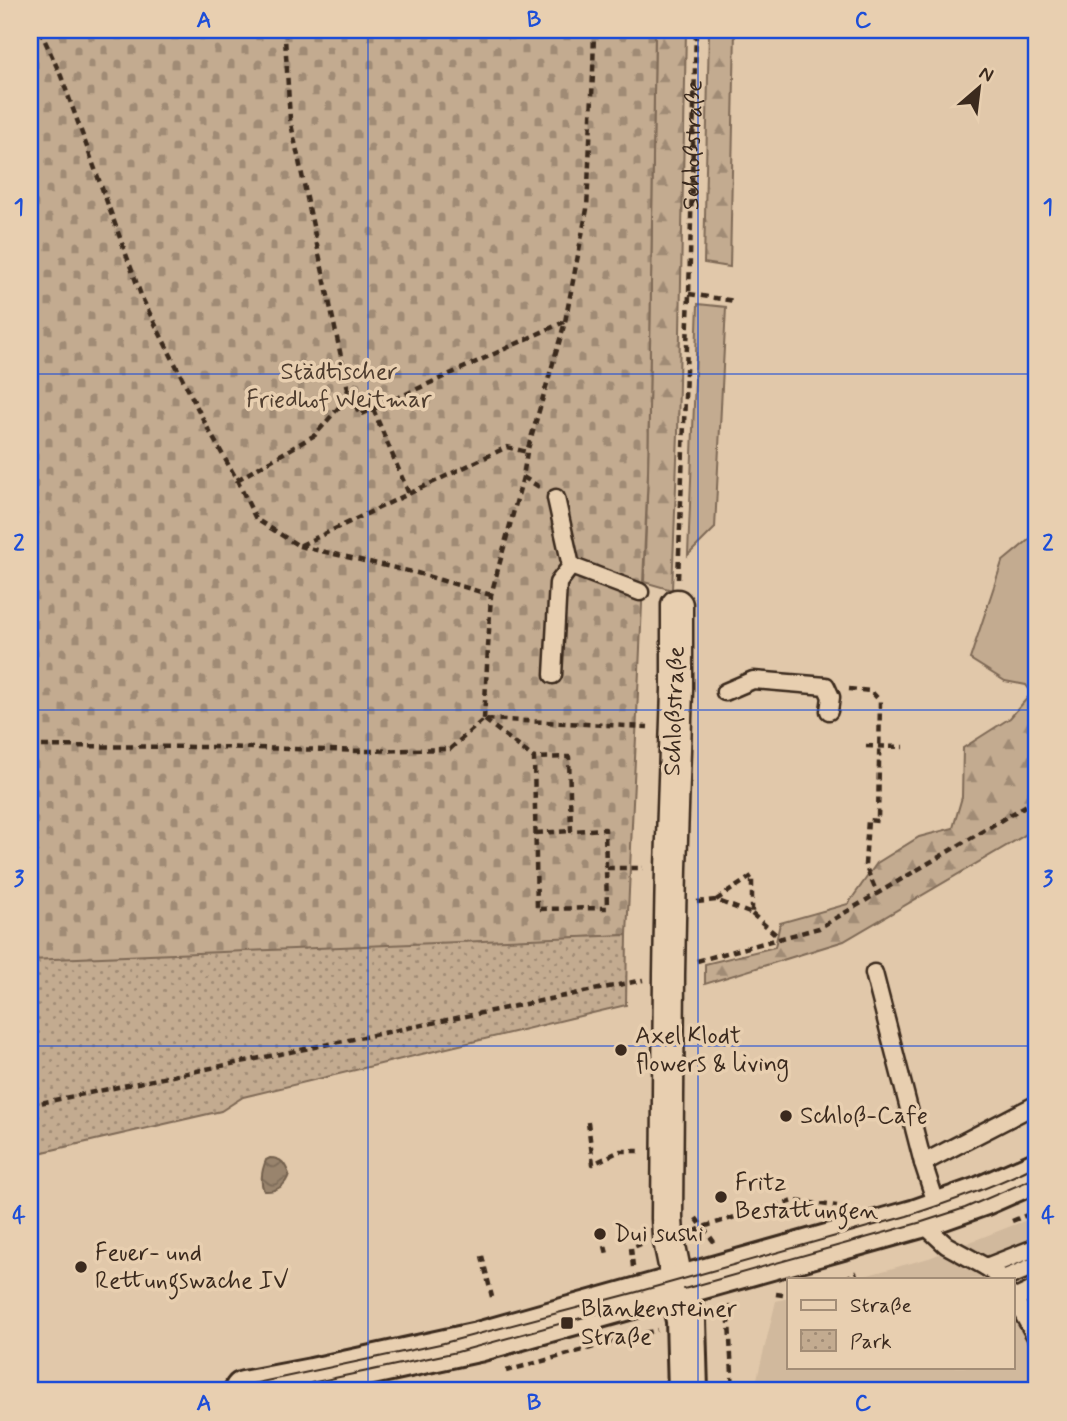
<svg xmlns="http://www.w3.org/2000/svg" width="1067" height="1421" font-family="Mynerve,sans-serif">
<defs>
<pattern id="forest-firs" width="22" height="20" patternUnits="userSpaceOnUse" patternTransform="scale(1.75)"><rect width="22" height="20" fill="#c3ab90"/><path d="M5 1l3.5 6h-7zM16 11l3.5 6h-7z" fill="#a08b75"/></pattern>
<pattern id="cemetery-stones" width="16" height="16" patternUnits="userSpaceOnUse" patternTransform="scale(1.75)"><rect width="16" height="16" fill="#c3ab90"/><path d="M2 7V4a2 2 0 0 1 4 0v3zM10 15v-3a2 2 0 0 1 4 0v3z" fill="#a08b75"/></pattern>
<pattern id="park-dots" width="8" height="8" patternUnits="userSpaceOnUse" patternTransform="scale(1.75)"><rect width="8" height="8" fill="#c3ab90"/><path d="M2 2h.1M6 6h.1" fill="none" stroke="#a08b75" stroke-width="1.8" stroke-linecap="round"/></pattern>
<pattern id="water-waves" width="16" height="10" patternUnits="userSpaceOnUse" patternTransform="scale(1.75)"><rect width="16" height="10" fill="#99846d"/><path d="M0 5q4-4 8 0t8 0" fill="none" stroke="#7e6c59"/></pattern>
</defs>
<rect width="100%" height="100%" fill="#e1c8aa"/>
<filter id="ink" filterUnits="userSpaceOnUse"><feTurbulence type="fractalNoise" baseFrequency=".0143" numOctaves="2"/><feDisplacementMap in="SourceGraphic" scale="14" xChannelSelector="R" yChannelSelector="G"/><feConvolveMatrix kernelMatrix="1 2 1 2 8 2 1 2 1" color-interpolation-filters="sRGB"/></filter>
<g filter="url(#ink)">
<path fill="#d1b99d" d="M1037,1216V1391H754L776,1301L789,1298V1367H1013V1279H854L929,1258Z"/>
<g fill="#c3ab90" stroke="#7f6a57" stroke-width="2">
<path d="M698,304L726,307L715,528L688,555Z"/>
<path d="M1037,533V687L1032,693L1026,685L1005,681L970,659L1002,562Z"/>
</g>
<g fill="url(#forest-firs)" stroke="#7f6a57" stroke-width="2">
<path d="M655,30H686L678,433L672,590L644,582L648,472Z"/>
<path d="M709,30H735L730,267L704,263Z"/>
<path d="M1037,687V828L844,941L705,984V964L775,947L780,923L848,904L877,863L919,837L953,828L962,797L963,748L1010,718Z"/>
</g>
<path fill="url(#cemetery-stones)" stroke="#7f6a57" stroke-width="2" d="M30,30H655L648,472L627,935L30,962Z"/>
<path fill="url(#park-dots)" stroke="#7f6a57" stroke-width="2" d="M627,935L626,1005L243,1097L221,1111L39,1153L30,1112V960Z"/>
<path fill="url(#water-waves)" stroke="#73604d" stroke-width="2" d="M270,1158C282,1158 285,1164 289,1174C286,1185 277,1192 264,1191C260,1182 262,1170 266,1160Z"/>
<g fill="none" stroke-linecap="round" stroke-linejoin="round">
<g stroke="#3b2a1e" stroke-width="21">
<g id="service">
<path d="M556,498L571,566L640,592"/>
<path d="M553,675L558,583L571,566"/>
<path d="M725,692L753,680L826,686L831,697L829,711"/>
<path d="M874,973L923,1163L939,1212"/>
<path d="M923,1163L1037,1104"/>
<path d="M919,1220L946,1245L986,1267L1003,1279"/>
<path d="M986,1267L1037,1247"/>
<path d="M1003,1279L1037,1265"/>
<path d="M1013,1296L1037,1339"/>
<path d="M1014,1299L1037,1288"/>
</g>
</g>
<g stroke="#3b2a1e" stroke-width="35">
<path id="minor" d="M677,605V690L671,868L669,974L667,1218L668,1236L678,1285"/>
</g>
<g stroke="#3b2a1e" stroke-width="44">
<g id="secondary">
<path d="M678,1285L686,1320L688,1391"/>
<path d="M244,1391L312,1378L478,1342L917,1219L982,1196L1037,1172"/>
</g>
</g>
<g stroke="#3b2a1e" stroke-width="4.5" stroke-dasharray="7 5" stroke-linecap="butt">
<path d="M40,30L61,76L142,298L207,427L237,480L256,519L299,546L507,447L527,452"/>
<path d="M286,30L285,38L290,119L348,389L360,415L564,322"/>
<path d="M689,294L735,301"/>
<path d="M373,409L409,494"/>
<path d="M523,477L541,488"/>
<path d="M237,480L315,435L340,406L348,390"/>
<path d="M299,546L417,573L491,595"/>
<path id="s1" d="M678,579L689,294L696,30"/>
<path d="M849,689L871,691L880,701L878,821L868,820L865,865L877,893"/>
<path d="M484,719L491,595L523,477L527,452L565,322L587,209L593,73L594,30"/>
<path d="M485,720L534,758"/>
<path d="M30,746L215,747L368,751L450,749L484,719L648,727"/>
<path d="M866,746L903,747"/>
<path d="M536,833L571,831"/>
<path d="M606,868L605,829L571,831L569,757L534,758L537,909L607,908L606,868H643"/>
<path d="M697,902L716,900L752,914V876L716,900"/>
<path d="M752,914L780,938"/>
<path d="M697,961L819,928L1037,799"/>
<path d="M30,1105L643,980"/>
<path d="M588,1122L593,1164L620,1151H642"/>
<path d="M696,1218L714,1242"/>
<path d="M1012,1221L1037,1211"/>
<path d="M694,1232L703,1227L735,1217L794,1201L837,1206"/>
<path d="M605,1246L607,1254"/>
<path d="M482,1256L492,1297"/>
<path d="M633,1267L631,1248L641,1244"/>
<path d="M845,1279L857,1272"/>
<path d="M776,1294L789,1296"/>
<path d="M728,1305L733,1391"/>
<path d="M506,1371L657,1330"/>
</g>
<use href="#service" stroke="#e8cfb0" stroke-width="16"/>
<use href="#minor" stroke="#e8cfb0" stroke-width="30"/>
<use href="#secondary" stroke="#e8cfb0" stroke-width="38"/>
<g stroke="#3b2a1e" stroke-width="2">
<path d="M684,1289L922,1222L965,1208L1037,1177"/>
<path d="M311,1383L457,1352L610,1310"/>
<path d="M219,1391L440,1344L637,1292L907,1216C951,1202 996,1186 1037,1165"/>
</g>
</g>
</g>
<path fill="none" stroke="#1d4ed8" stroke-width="2" stroke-opacity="0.55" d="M368,30V1391M698,30V1391M30,374H1037M30,710H1037M30,1046H1037"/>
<g fill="#3b2a1e" stroke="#e8cfb0" stroke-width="2.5">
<circle cx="621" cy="1050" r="7"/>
<circle cx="786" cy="1116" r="7"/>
<circle cx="721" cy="1197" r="7"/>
<circle cx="600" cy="1234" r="7"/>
<circle cx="81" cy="1267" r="7"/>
<rect x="560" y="1316" width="14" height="14" rx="3.5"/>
</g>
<g text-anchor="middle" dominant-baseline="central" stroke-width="7" stroke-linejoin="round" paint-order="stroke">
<g font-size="24" fill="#3b2a1e" stroke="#e8cfb0">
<text stroke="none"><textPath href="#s1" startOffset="434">Schloßstraße</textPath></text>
<text transform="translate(675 711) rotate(-88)">Schloßstraße</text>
</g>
<g font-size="24" fill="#4f3d2f" stroke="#e8cfb0">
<text x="339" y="372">Städtischer<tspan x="339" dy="28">Friedhof Weitmar</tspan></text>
</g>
<g font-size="24" fill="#3b2a1e" stroke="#e8cfb0" text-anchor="start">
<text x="635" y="1036">Axel Klodt<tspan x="635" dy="28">flowers &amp; living</tspan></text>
<text x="800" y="1116">Schloß-Cafe</text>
<text x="735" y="1183">Fritz<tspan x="735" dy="28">Bestattungen</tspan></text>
<text x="614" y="1234">Dui sushi</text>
<text x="95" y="1253">Feuer- und<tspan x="95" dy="28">Rettungswache IV</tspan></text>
<text x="581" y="1309">Blankensteiner<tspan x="581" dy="28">Straße</tspan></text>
</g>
</g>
<rect width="1067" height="1421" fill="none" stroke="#e8cfb0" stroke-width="77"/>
<rect x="787" y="1278" width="228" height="91" fill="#e8cfb0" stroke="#a38d76" stroke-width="2"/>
<rect x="801" y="1300" width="35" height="10" fill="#e8cfb0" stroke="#a38d76" stroke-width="2"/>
<text x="850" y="1312" font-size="21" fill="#3b2a1e">Straße</text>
<rect x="801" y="1330" width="35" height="21" fill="url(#park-dots)" stroke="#a38d76" stroke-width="2"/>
<text x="850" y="1348" font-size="21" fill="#3b2a1e">Park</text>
<g transform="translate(979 88) rotate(28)" stroke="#e8cfb0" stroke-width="5" paint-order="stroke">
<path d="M0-5L12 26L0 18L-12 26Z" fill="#3b2a1e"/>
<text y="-10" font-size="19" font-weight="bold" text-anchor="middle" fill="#3b2a1e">N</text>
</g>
<rect x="38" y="38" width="990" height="1344" fill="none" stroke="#1d4ed8" stroke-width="2.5"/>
<g font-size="23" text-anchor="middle" font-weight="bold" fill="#1d4ed8">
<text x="204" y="27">A</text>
<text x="534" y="27">B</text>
<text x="863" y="27">C</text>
<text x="19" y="214">1</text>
<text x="1048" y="214">1</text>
<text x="19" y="550">2</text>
<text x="1048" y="550">2</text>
<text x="19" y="886">3</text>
<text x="1048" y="886">3</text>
<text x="19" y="1222">4</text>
<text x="1048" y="1222">4</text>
<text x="204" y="1410">A</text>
<text x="534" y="1410">B</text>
<text x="863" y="1410">C</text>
</g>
</svg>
